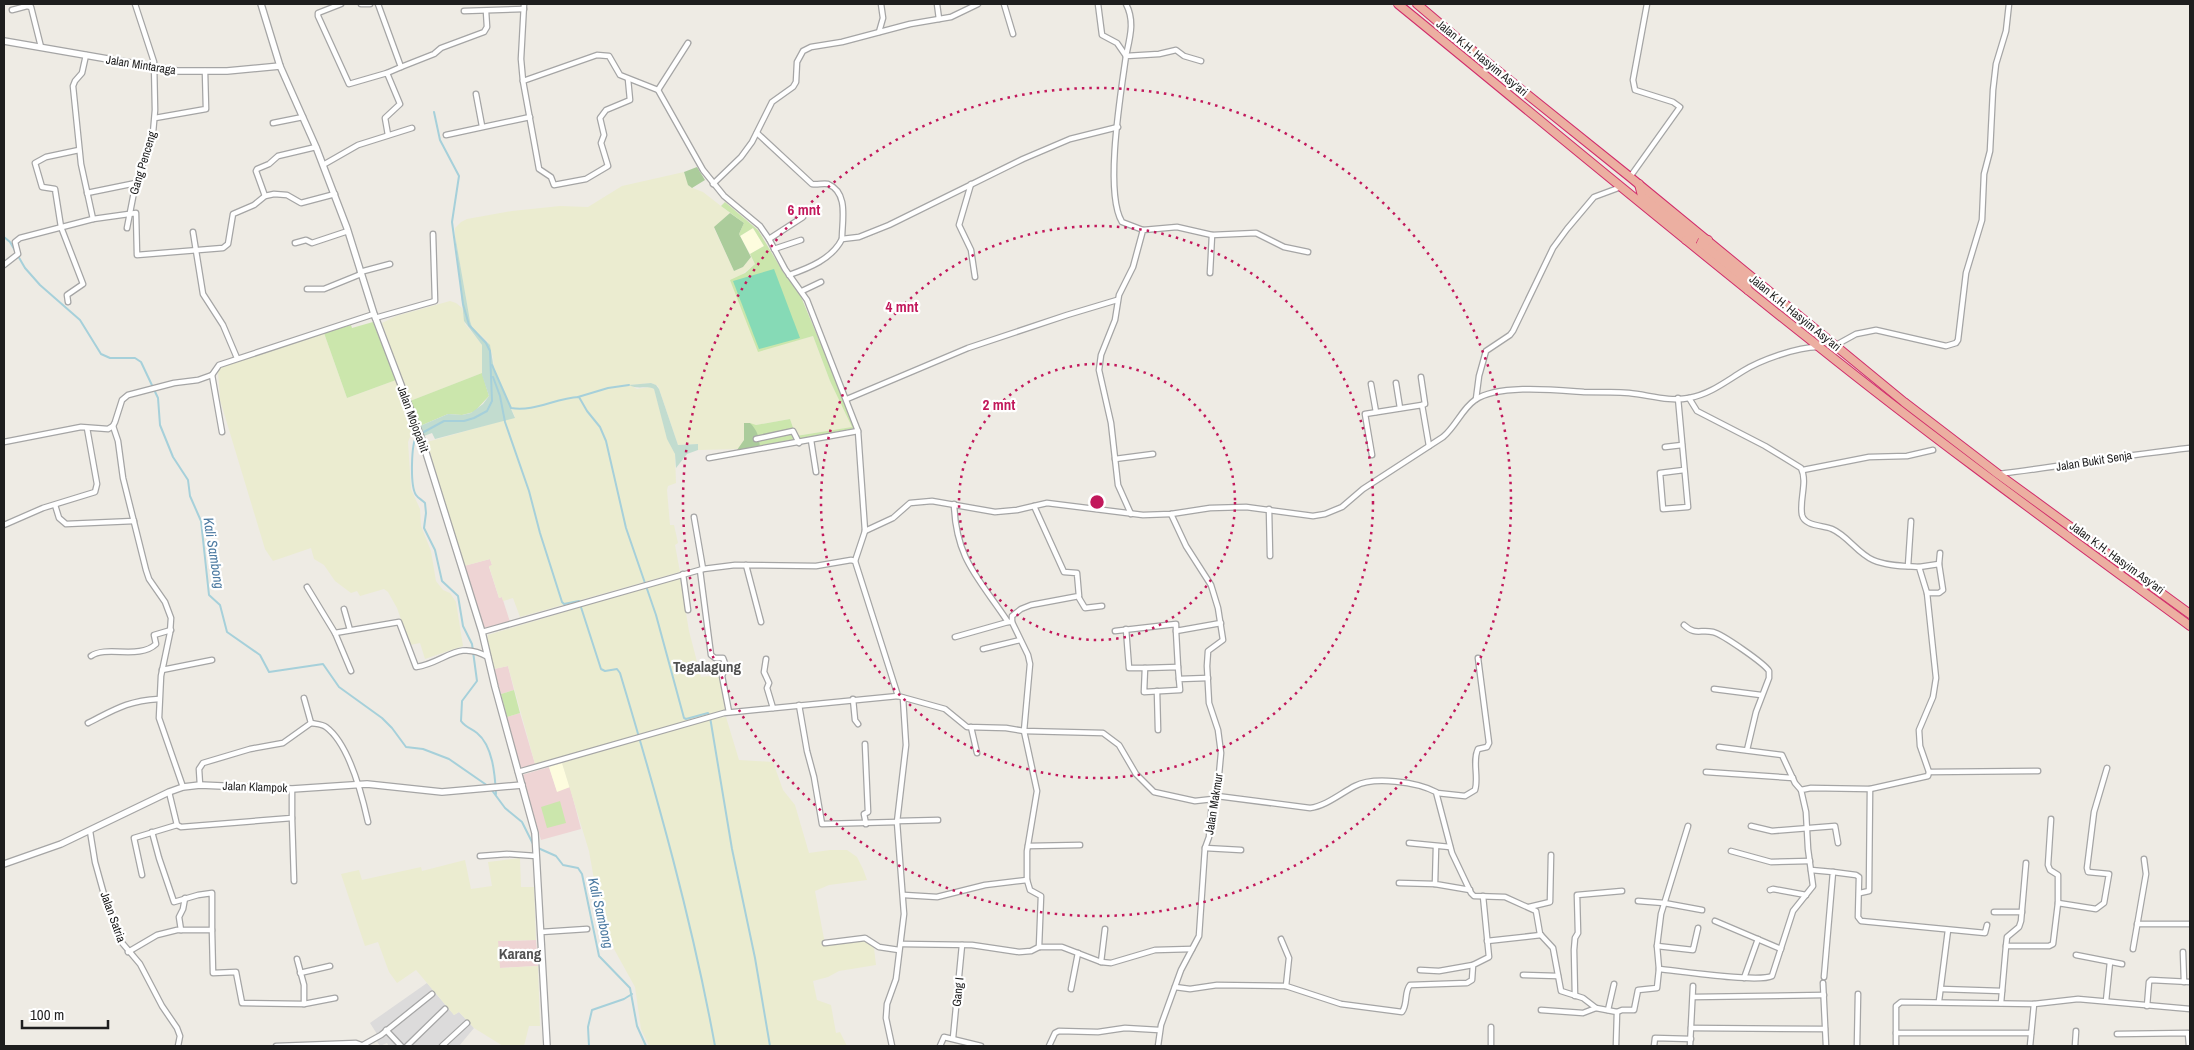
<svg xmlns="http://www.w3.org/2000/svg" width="2194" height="1050" font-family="'Archivo Narrow',sans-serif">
<rect width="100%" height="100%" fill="#eeebe4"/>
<path fill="#dcdbdb" d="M427,983L454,1015L459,1012L474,1028L459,1046H389L387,1043L380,1046L374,1037L377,1034L370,1023Z"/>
<g fill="#eed4d4">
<path d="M490,559L492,565L489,567L499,598L502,597L510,622L486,629L483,627L464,566Z"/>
<path d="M508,666L514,690L501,694L494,669Z"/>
<path d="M520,713L535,764L520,769L507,717Z"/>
<path d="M549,767L557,791L570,787L581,829L541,840L522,775Z"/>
<path d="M536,940L538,966L499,968L498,941Z"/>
</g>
<g fill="#fdfcde">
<path d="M753,228L764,246L750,254L740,236Z"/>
<path d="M562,763L570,787L557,792L549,767Z"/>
</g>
<g fill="#ebecd0">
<path d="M684,172L690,187L703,192L730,213L714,228L734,271L743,267L751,257L755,264L741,275L758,351L813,336L830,381L853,427L796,436L790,419L756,425L744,424V440L739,449L698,450V444L678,445L658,386L651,383L630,385L637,389L650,387L654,389L668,439L675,454L676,483L668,486L667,490L670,525H674L678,543L675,545L680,572L520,617L513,598L503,601L502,597L499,598L489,566L492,565L490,559L464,566L427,442L515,417L494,369L493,357L488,342L472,327L470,321L455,235V228L461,222L467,219L512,211L560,206L588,207L622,186Z"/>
<path d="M450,301L456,303L462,308L465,324L482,345V373L410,401L382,323L396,316Z"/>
<path d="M324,333L347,398L396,380L415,432L410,437L408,442L411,489L420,509L421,526L431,551L436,581L443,590L450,593L456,602L463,646L425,659L420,643L410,645L397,608L388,592L384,589L360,596L357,591L351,593L335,581L324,565L314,559L311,548L273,561L265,549L220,400L218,371L222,367Z"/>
<path d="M680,577L689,631L701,677L719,675L725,710L535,764L508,666L494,669L487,640L488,635Z"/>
<path d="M726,717L739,760L773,762L783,790L795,805L809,853L830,850H847L857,857L863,869L867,880L829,885L815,891L825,944L865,940L874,948L876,965L839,971L828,977L813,981L817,1000L831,1005L836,1033L840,1032L847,1046H649L641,1029L635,987L614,949L595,885L589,851L562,763L658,734L715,718Z"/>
<path d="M520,858L521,887H534L536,940L498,941L500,968L538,966L540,1026H529L524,1046H503L474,1028L459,1012L454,1015L416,970L397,983L389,972L378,942L365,946L341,874L359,870L362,880L421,867L422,871L465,860L471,889L492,886L488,862Z"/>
</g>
<g fill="#cbe6ac">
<path d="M725,202L758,230L785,275L799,292L856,428L760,446L759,440L750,423L756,425L790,419L796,436L852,427L830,381L813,336L758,352L730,280L745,273L755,264L750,254L764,246L753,228L740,236L739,234L744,223L721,206Z"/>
<path d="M373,322L396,380L347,398L324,333L351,325L352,328Z"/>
<path d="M482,373L489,396L474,412L462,415L448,414L420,426L410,401Z"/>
<path d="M514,690L520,713L507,717L501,694Z"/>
<path d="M560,801L566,823L547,828L541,807Z"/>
</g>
<g fill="#abcc9b">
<path d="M697,167L705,180L692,188L688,185L684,172Z"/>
<path d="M730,213L744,223L739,234L751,257L743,267L734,271L714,227Z"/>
<path d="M744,423H750C757,430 759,436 760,446L737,450L744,440Z"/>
</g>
<g fill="#c2dccf">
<path d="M455,235L470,321L472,327L490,345L494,369L515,418L435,439L432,433L424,436L420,426L448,414L462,415L471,413L483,404L489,396L482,375V345L464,321Z"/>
<path d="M651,383L656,385L659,389L678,445L698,444V450L687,454L676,468L675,454L667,439L654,389C646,385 638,390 629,385Z"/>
</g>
<path fill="#86dab6" d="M774,269L800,338L759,349L733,281Z"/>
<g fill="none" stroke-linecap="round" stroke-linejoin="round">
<g stroke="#a6d0da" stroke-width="2">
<path d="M4,237L10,242L25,268L40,285L80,320L101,354L110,358H135L141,362L158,398L160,425L173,457L188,480L190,496L201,521L209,595L220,605L227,632L260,655L269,672L323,664L339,687L382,718L392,728L406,747L423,749L449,759L488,786"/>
<path d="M492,365L511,408C535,412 555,398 579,397L587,411L600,427L606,441L626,528L656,615L684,718L686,719L708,713L710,717L732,849L755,958L770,1046"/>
<path d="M493,377L500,396L505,422L529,491L540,533L562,602L564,604L579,601L601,669L605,671L617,669L620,673C657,796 692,920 715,1046"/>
<path d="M578,397L608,388L629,385"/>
<path d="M422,433L444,421H464L474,418L487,411L492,401L490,351L486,343L469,325L463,304L452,222L459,176L440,140L434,112"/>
<path d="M417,435C411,443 410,486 416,495C418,498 422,500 425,503L426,513L424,528L435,550L442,581L458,596L463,626L472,644L477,681L462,701L461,721C465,727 472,729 477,733C493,746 495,775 496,794"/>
<path d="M491,789L505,808L522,822L534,846"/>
<path d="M538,848L556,856L563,865L578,868L582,874L599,956L630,988L637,1026L646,1046"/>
<path d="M589,1046L588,1027L592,1010L624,999L632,994"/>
</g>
<g stroke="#a5a5a5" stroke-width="7">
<g id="minor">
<path d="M341,4L318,13V16L349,84L387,73L400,104L385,118L388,135"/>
<path d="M361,4H370"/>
<path d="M378,4L401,67L387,73"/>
<path d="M524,4L521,59L523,81L539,169L551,177L554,185L586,179L608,166L601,143L604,135L600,118L606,110L630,100L628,79"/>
<path d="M937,4L939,19"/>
<path d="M1004,4L1013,34"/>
<path d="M1098,4L1102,35L1117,43L1126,56"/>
<path d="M1126,4C1135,21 1130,37 1126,56"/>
<path d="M12,10L27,6L31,7L41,47"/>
<path d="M464,11L524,9"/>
<path d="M879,32L883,18L881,4"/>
<path d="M86,55L82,73L75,81L73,86L81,164L93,219L136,213L137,255L223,248L228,244L233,214L254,205L265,196L274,194L287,195L301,203L335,194"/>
<path d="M401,67L434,54L441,48L484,32L487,27L486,11"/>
<path d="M523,81L597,55L609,56L620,75L658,90L703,170L724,196L760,226L769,239L785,269L807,300L858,431L865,531L855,561"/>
<path d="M658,90L688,43"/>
<path d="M476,94L482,126"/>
<path d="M155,118L206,109L205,71"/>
<path d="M273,123L303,117"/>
<path d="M757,133L812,184C817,185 823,183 828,184C849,193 842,220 842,239C832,259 809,268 789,275"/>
<path d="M446,135L530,117"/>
<path d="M323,165L358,145L412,128"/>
<path d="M1630,177L1680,107L1673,102L1635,90L1633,80L1647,4"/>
<path d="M713,184L741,157L752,142L772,102L793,87L796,82L797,62L803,51L811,47L842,42L910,24L951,17L978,4"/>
<path d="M971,184L959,225L971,250L975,277"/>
<path d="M87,193L136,183"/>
<path d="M265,196L256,171L257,169L269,164L278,156L316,147"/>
<path d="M127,228L135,187L153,133L155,110L154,62L135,4"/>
<path d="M1143,230L1122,222C1104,192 1121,92 1126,56L1159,54L1176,50L1184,56L1201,61"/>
<path d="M193,232L203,294L223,325L237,358"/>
<path d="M769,239L803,217"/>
<path d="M842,239L859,237L889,225L1023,159L1070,139L1118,127"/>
<path d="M295,243L306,240L312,243L348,231"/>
<path d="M774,249L801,240"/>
<path d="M4,265L18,254L15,242L20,238L93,219"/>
<path d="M360,272L390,264"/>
<path d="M1210,273L1212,235"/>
<path d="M307,289H324L361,274"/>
<path d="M802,291L821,282"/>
<path d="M68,302L67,295L83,284L61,227L55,189L42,187L35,163L46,157L79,150"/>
<path d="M375,318L435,301L433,234"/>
<path d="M1836,345L1856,334L1876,330L1946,346L1956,343L1958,340L1966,273L1982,220L1984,174L1990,151L1993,90L1996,64L2006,31L2009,4"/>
<path d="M212,375L222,432"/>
<path d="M1421,377L1425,404L1422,405"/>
<path d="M1396,383L1400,408"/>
<path d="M1371,384L1376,412"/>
<path d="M1678,398L1688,507L1663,509L1660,473L1684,470"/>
<path d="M847,399L968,348L1067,315L1117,300"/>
<path d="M1476,399L1479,376L1486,351L1510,335L1513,331L1553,248L1567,229L1594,197L1621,187"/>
<path d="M113,426L118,441L123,478L146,570L149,579L165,602L171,618L170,633L161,676L159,718L183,787"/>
<path d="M756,439L793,431L799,443"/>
<path d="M811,440L816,472"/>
<path d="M4,442L81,427L108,429L113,426L115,422L122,400L128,395L174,383L198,380L212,375L219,365L374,314"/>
<path d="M1665,447L1682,445"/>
<path d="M1372,455L1365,414L1422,405L1429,446"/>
<path d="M709,458L858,431"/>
<path d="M1115,459L1153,454"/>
<path d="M1803,470L1869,457L1907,456L1933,450"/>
<path d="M1999,474C2063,466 2126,455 2190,448"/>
<path d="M954,504C956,560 979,578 1008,622H1012L1028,655L1030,664L1024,731L1037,791L1027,851V880L1030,890L1041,896L1039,947"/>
<path d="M55,505L59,518L66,524L134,521"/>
<path d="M1269,509L1270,556"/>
<path d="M1131,514L1118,485L1111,423L1099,370L1101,355L1115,320L1119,295L1133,267L1143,230L1177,227L1212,235L1256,233L1284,247L1308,252"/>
<path d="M694,517L703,569"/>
<path d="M4,525L43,508L95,492L97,484L87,428"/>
<path d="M865,531L893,518L910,503L932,501L995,512L1017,510L1047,503L1143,515L1171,514L1210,508L1246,507L1313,516L1325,514L1342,507L1363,489L1443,437C1456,426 1462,409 1475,400C1498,384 1556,390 1584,392C1599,392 1614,392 1629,393C1649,395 1669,402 1689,398C1710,394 1725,382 1743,371C1761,360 1797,347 1818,347"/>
<path d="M746,565L761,622"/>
<path d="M1908,566L1911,521"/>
<path d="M1919,567L1939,564"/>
<path d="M700,570L711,655L715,658H723L726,666L722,676L729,712"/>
<path d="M683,574L688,610"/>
<path d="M307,587L335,633L351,671"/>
<path d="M1927,593H1939L1943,590L1939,564L1940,553"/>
<path d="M1079,598L1085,608L1102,606"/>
<path d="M344,609L350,630"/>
<path d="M1012,622V616L1021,609L1031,605L1079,596L1077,573L1064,572L1034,506"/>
<path d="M1684,625C1696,636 1700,629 1713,632C1722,634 1764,663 1769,671V678L1756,712L1747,750"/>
<path d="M1126,629L1129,668H1145L1144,692L1180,690L1179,679L1208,678"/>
<path d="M1115,631L1176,624V631L1221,623"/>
<path d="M1176,631L1178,667"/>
<path d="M482,632L703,569L735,565L816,566L851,560L855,561L898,696"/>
<path d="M335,633L399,622L416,667C445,663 457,639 488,657"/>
<path d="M955,637L1008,622"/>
<path d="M983,649L1020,640"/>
<path d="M91,656C107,645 139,660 156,644L154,635L171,630"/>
<path d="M766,659L764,672L769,683L767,688L773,708"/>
<path d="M1145,668L1178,667L1179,679"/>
<path d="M162,670L212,660"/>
<path d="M1714,689L1761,695"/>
<path d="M1157,691L1158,730"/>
<path d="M304,698L311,723C316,724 322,724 326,727C349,744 362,795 368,822"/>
<path d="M853,699L855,720L858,724"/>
<path d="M799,705L807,751L814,777L822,824L897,822"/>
<path d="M88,723C116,709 127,701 159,699"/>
<path d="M971,727L977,753"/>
<path d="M865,744L868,812L864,814L866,824"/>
<path d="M1719,747L1782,755L1795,783L1801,790"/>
<path d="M518,772L724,713L898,696L945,709L967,727L1006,728L1024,731L1103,733L1119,745L1136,774L1154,792L1195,801L1213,799"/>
<path d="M1706,772L1793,778"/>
<path d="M1929,772L2038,771"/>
<path d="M200,785L199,769L203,763L250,749L283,743L311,723"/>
<path d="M169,792L177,825L181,827L292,818V789"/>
<path d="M1437,793L1465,796L1475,790C1479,777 1472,761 1478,749L1487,747L1489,743L1478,658"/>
<path d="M1217,796L1310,808C1326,806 1341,793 1355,786C1374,776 1417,782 1436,792L1452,853L1471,893L1474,896L1505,897L1536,911L1540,934L1553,948L1561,991L1583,998L1596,1008L1617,1012L1616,1046"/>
<path d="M292,818L294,881"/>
<path d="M2051,819L2048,865L2050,870L2058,875V903"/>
<path d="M898,821L938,820"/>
<path d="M1751,826L1772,831L1835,826L1838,843"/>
<path d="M90,831L95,862L105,898L113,917L118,938L140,964L162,1006L177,1028L180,1036L178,1046"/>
<path d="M152,832L159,858L174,902L198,895L212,893V930"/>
<path d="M1409,843L1450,847"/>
<path d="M1028,846L1080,845"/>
<path d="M1436,847L1435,884L1470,890"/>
<path d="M1205,848L1241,850"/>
<path d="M1731,851L1771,862L1810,861"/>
<path d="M480,856L507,854L536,856"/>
<path d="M1811,870L1833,872L1824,977"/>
<path d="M1833,872L1856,875L1859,877L1858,917L1861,921L1985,933L1987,925"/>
<path d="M142,875L134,838L177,825"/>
<path d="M1399,883L1435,884"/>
<path d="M1770,890L1773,889L1806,895"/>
<path d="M1860,893L1869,891L1870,789"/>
<path d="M904,895L937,897L985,885L1027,880"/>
<path d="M1638,901L1664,903L1702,910"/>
<path d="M1529,907L1550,902L1551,855"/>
<path d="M1994,912H2022"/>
<path d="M1715,921L1781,949"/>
<path d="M2137,924H2190"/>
<path d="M181,930L179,917L183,909L185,898"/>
<path d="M541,932L587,929"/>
<path d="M1281,939L1289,958L1286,986"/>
<path d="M1487,941L1541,935"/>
<path d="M825,943L865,938L879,947L899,950"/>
<path d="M902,944L972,945L1019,952L1031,951L1039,947H1062L1101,962L1111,963L1155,950L1192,949"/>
<path d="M1657,946L1693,950L1698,928"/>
<path d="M2006,946L2007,937L2019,927L2021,921L2026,863"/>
<path d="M2133,949L2146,874L2144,859"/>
<path d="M128,952L157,935L177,930H212L213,973L236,972L242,1003L304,1004L335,998"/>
<path d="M2183,952L2184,982"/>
<path d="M2076,955L2122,964"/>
<path d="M297,959L304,985V1004"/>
<path d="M1101,962L1105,929"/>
<path d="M1659,969L1657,946L1661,914L1688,826"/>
<path d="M1420,970L1439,971L1473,965"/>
<path d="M300,973L330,966"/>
<path d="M1523,975L1558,976"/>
<path d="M1744,978L1758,939"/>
<path d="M1823,983L1826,1046"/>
<path d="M1175,987L1190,989L1217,985L1286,986L1341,1004L1402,1012C1408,1004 1404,992 1410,985L1467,983L1472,980L1473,965L1489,957L1483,896"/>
<path d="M1071,989L1078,953"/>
<path d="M1941,989L2002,991"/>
<path d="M1575,996L1574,950L1575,938L1578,933L1577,895L1622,891"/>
<path d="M1693,997L1824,995"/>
<path d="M1939,1001L1948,930"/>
<path d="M2106,1001L2110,962"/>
<path d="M2001,1003L2006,946H2049L2053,944L2058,903L2096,909L2104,903L2109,874L2088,872L2087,868L2094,812L2107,768"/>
<path d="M2147,1006L2149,982L2151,980L2190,982"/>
<path d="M1541,1010L1583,1013L1596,1008"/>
<path d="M1608,1010L1614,984"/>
<path d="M1617,1012L1622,1010H1634L1638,990L1657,988L1659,969C1679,971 1758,983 1772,976L1793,911L1813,886L1808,849L1806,812L1801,790L1811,788L1870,789L1928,776L1929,772L1920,746L1919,730L1933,697L1936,678L1927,593L1919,567C1904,566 1887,566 1873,560C1857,553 1848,536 1832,529C1824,525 1805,527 1802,515C1799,500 1808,482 1801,468L1765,446L1697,411L1689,398"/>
<path d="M1491,1027V1046"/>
<path d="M1691,1028L1825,1029"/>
<path d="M386,1030L401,1046"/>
<path d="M1896,1033H2031"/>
<path d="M2117,1034L2188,1033L2189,1046"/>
<path d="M953,1038L962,945"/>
<path d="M363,1045L381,1035L432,994"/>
<path d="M276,1046L356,1043L364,1046"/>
<path d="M407,1046L445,1009"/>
<path d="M442,1046L467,1023"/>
<path d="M892,1046L886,1018L887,1004L896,979L904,914L897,822L906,745L903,698"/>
<path d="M940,1046L944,1037L981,1046"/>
<path d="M1049,1046L1055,1033L1059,1031L1098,1032L1125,1028L1159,1030"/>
<path d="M1158,1046L1161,1025L1181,970L1199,936L1205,848L1209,837L1212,802L1217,796L1221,753L1218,730L1209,703L1207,666L1208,651L1223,640L1218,608L1211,585L1186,546L1171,514"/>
<path d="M1654,1046L1655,1038L1691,1039"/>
<path d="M1690,1046L1693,986"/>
<path d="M1857,1046L1858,994"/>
<path d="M1896,1046V1006L1901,1002L2034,1004L2078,999L2190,1009"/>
<path d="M2030,1046L2034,1004"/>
<path d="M2075,1046L2076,1031"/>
</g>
</g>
<g stroke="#a5a5a5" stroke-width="8">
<g id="tertiary">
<path d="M261,4L280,66L316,147L347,228L374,314L422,440L482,632L495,687L535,833L547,1046"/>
<path d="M4,41L177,71H227L280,66"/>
<path d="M4,864L61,844L169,792L183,787L200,785L292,789L367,784L442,792L522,785"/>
</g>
</g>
<g stroke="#d12c6b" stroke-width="10">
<g id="trunk">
<path d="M1398,4C1538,118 1676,234 1818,346C1939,443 2065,534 2190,626"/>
<path d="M1417,4L1457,38L1630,177L1904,402L1998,474L2190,614"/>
<path d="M1639,184L1642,196L1694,238L1692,242L1686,240"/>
<path d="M1708,240L1703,239L1701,243L1743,277L1748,290"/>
</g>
</g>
<use href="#minor" stroke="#fff" stroke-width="4.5"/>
<use href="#tertiary" stroke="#fff" stroke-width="5.5"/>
<use href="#trunk" stroke="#ecafa1" stroke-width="8"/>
</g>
<g fill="none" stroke="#c2185b" stroke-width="2.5" stroke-dasharray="2.5 5">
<circle cx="1097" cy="502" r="138"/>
<circle cx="1097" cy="502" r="276"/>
<circle cx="1097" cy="502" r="414"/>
</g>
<g text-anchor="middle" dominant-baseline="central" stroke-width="4.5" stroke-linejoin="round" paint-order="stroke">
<g font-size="12" fill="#1e1e1e" stroke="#fff">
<text transform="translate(1482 58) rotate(39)">Jalan K.H. Hasyim Asy'ari</text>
<text transform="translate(141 65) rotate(9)">Jalan Mintaraga</text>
<text transform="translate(143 163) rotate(-73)">Gang Penceng</text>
<text transform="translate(1795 313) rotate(39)">Jalan K.H. Hasyim Asy'ari</text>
<text transform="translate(413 419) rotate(70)">Jalan Mojopahit</text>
<text transform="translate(2094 461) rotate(-9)">Jalan Bukit Senja</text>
<text transform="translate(2117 558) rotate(36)">Jalan K.H. Hasyim Asy'ari</text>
<text transform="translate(255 787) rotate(2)">Jalan Klampok</text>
<text transform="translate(1214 804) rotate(-81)">Jalan Makmur</text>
<text transform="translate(113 917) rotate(70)">Jalan Satria</text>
<text transform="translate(958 992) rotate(-84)">Gang I</text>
</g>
<g font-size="14" font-style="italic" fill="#4c7aa1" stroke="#fff">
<text transform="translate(214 553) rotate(81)">Kali Sambong</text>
<text transform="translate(601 913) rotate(77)">Kali Sambong</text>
</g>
<g font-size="15" font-weight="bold" fill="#515151" stroke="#fff">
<text x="707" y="666">Tegalagung</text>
<text x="520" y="953">Karang</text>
</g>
</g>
<circle cx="1097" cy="502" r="8" fill="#c2185b" stroke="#fff" stroke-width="2.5"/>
<g font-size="15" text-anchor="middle" font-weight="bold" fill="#c2185b" stroke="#fff" stroke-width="4.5" stroke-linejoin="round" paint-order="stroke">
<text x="804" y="215">6 mnt</text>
<text x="902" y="312">4 mnt</text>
<text x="999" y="410">2 mnt</text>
</g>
<rect width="2194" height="1050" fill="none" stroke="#1e1e1e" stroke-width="10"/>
<path d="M22 1020v8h86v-8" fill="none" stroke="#1e1e1e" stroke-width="2.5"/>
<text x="30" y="1020" font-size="15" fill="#1e1e1e" stroke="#ffffff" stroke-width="4" paint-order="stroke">100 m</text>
</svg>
